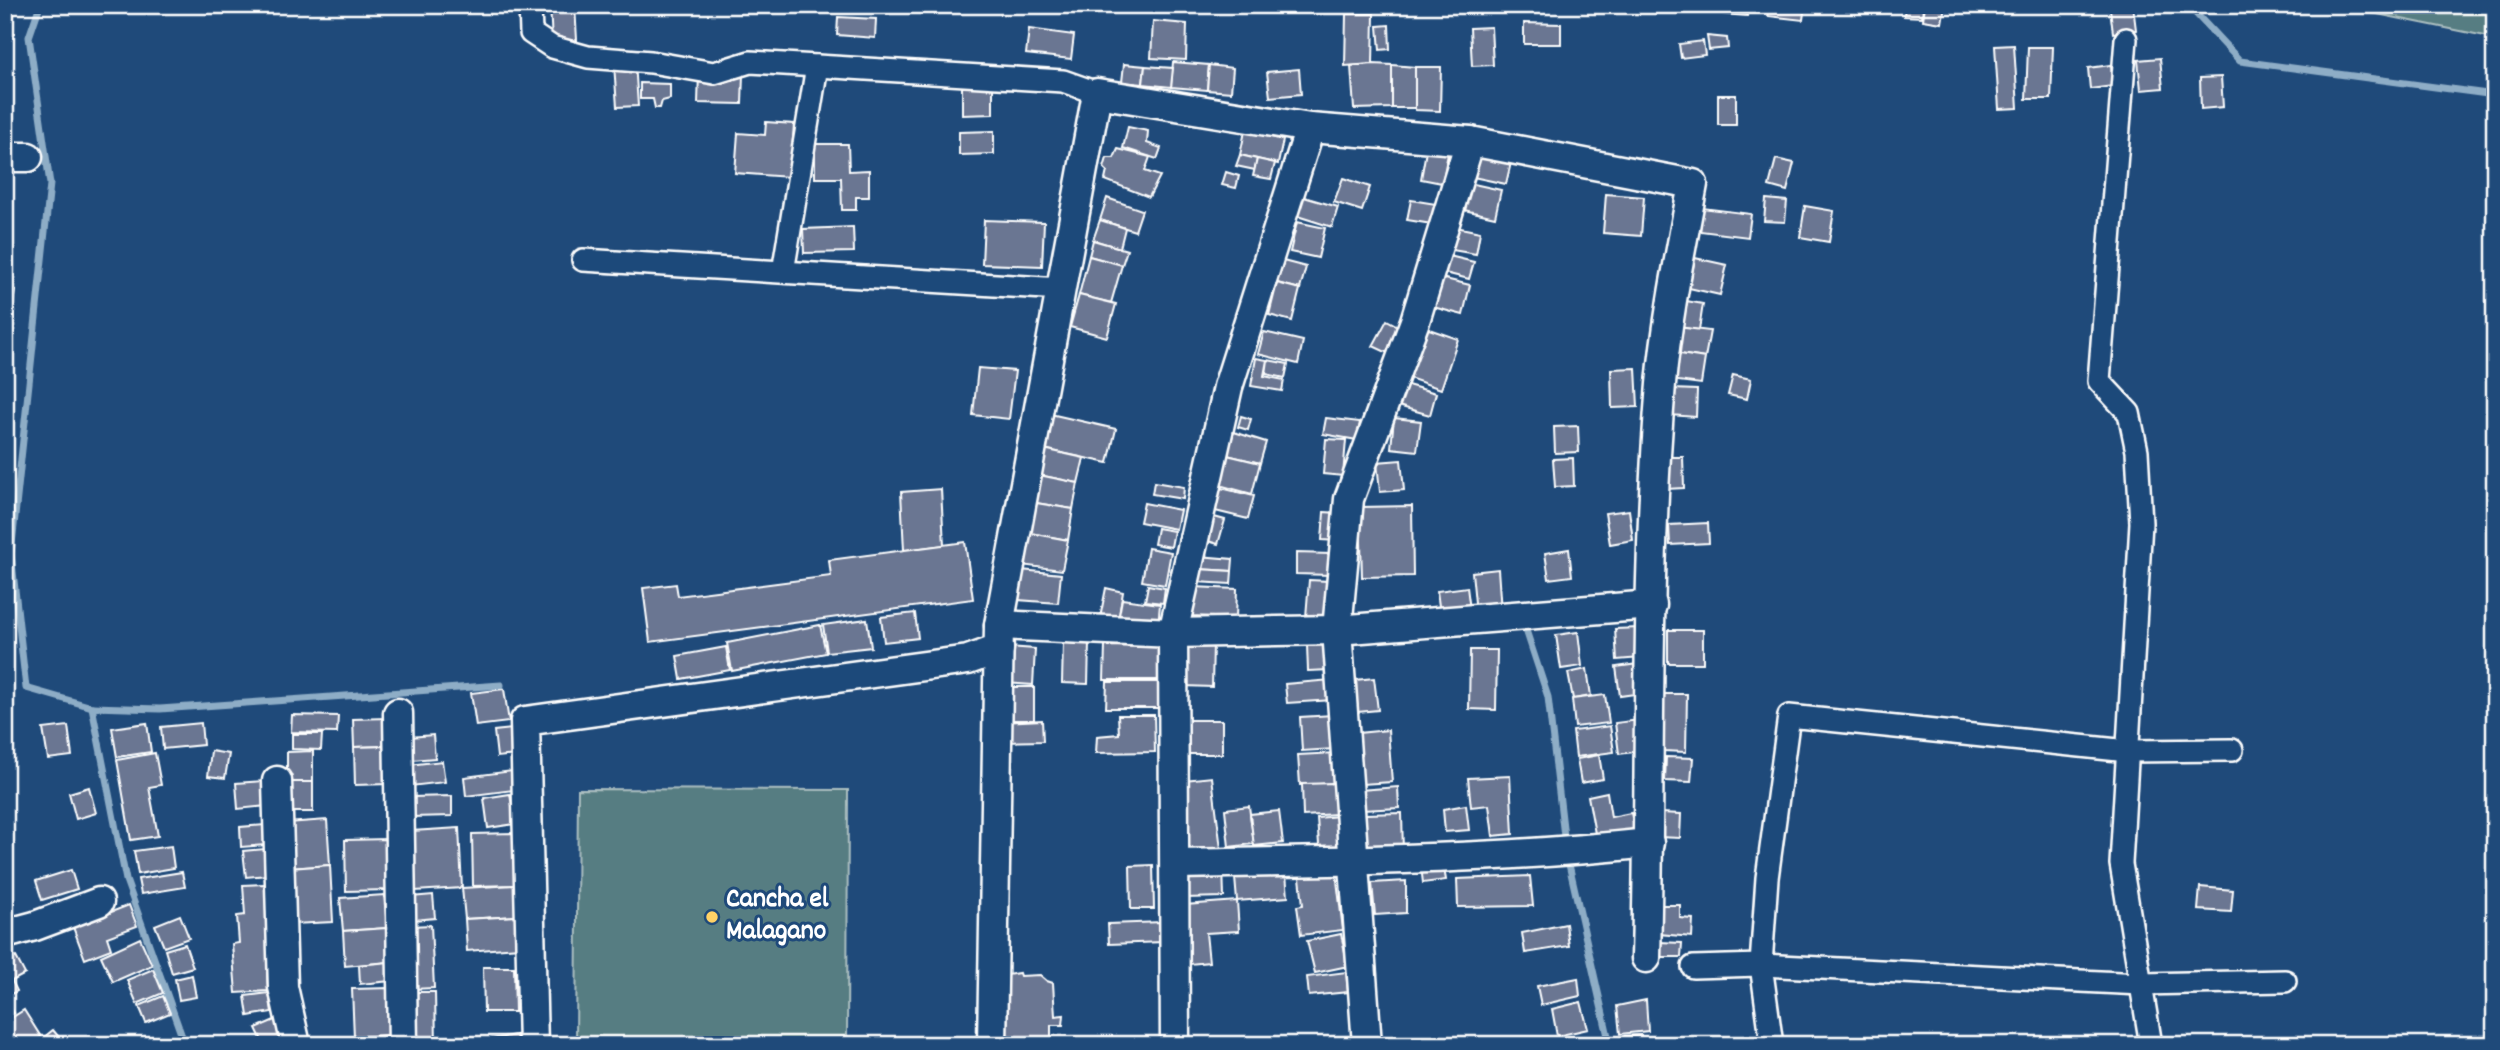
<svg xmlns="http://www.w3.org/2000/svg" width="2500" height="1050" font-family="Dekko,sans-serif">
<rect width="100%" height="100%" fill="#1f4a7a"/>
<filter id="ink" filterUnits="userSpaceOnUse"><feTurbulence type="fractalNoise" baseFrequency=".0143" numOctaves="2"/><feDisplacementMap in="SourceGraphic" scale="14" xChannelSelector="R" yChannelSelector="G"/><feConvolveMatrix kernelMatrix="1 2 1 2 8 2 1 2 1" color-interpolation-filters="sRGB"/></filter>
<g filter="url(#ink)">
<g fill="#577d82" stroke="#abbec0" stroke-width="2">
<path d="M2333,5H2495V38Z"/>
<path d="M578,789L848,790L847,1045H576Z"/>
</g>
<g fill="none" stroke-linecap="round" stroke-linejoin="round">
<g stroke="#8eadc6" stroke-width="7">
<path d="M40,5L29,37L50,184L11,554L26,688L92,707L160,709L501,685"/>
<path d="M2188,5L2240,61L2495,95"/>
<path d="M1525,627L1548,697L1565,845"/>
<path d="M92,707L126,880L185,1045"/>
<path d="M1568,860L1610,1045"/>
</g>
</g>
<g fill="#6b7692" stroke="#fff" stroke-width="2">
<path d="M550,5H575L577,40L552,42Z"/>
<path d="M1475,5H1515V13L1475,12Z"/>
<path d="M1724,5H1749L1747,16L1723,14Z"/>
<path d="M1770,5H1805L1803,20L1768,16Z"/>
<path d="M1925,5H1945L1942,23L1923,20Z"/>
<path d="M1905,6L1923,7L1922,17L1904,16Z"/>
<path d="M2133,6L2136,30L2113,33L2110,9Z"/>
<path d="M1346,14H1374L1373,64L1345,66Z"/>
<path d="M838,17L876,19L875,38L837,35Z"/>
<path d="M1153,21L1187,24L1186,60L1151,58Z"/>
<path d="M1524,23L1561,24V44H1524Z"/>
<path d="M1389,25L1390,49L1380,50L1378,26Z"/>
<path d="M1491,27L1493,65L1472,66L1470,28Z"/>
<path d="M1029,29L1074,35L1071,59L1026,54Z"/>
<path d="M1707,36L1727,38L1728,48L1709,50Z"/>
<path d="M1703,41L1705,55L1681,58L1679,44Z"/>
<path d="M2014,45L2018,108L1999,109L1995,46Z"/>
<path d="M2028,47H2053L2051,99H2026Z"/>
<path d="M2160,58L2163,88L2141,90L2138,60Z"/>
<path d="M635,62L638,106L617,107L614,64Z"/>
<path d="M1173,62L1209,65L1207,90L1171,87Z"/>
<path d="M1124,64L1145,66L1143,84L1122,82Z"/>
<path d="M1373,64L1392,65V108L1354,109L1351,66Z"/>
<path d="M1209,65L1233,68L1231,92L1207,90Z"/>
<path d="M1392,65L1415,67V108H1392Z"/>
<path d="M2111,65L2113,86L2090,89L2088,68Z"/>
<path d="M1145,66L1173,68L1171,87L1143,84Z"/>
<path d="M1415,67H1441L1440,111L1415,110Z"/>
<path d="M1299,69L1301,94L1270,97L1267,72Z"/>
<path d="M699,73L743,74L742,104L698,103Z"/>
<path d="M2221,77L2223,107L2201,109L2200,78Z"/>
<path d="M640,83L670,84V99L662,101L660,108H655L653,99H640Z"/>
<path d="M962,87H993V114L962,115Z"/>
<rect x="1718" y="95" width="18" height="30"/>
<path d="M766,122L794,124L790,177L735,173L738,133L765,135Z"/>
<path d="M1128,127L1148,131L1147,143L1161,148L1157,159L1123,148Z"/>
<path d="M994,131V154L959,155V132Z"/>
<path d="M1245,131L1283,140L1278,164L1240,155Z"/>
<path d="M815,144H848L849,171L869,170V197H856V210H842L841,178H815Z"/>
<path d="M1427,145L1449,149L1442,183L1421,179Z"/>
<path d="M1118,149L1150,157L1145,171L1160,176L1149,197L1105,180L1107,171L1104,168L1107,158H1114Z"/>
<path d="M1479,151L1512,158L1506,184L1473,177Z"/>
<path d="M1240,155L1257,159L1255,170L1236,166Z"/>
<path d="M1257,159L1275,163L1271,179L1253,176Z"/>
<path d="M1776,159L1794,163L1787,191L1769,186Z"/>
<path d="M1226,172L1239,176L1236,188L1222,185Z"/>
<path d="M1343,178L1370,187L1362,211L1334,202Z"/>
<path d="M1469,183L1501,190L1495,217L1464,210Z"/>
<path d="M1606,194L1644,197L1641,236L1603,233Z"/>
<path d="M1297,195L1338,207L1332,227L1291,214Z"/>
<path d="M1107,198L1142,210L1135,231L1100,220Z"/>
<path d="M1766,199L1787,201L1785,222L1764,221Z"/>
<path d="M1411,200L1436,204L1432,224L1407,220Z"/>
<path d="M1805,206L1834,211L1829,242L1800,237Z"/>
<path d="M1702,208L1751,214L1748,237L1700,231Z"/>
<path d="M984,220L1044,222L1042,266L982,264Z"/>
<path d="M1100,220L1125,228L1120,248L1093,240Z"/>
<path d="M1297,222L1325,228L1318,258L1290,252Z"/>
<path d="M853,227L854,252L804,253L803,229Z"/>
<path d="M1456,227L1480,232L1476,254L1452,250Z"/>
<path d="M1093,240L1127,250L1122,265L1089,256Z"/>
<path d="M1089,256L1122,265L1111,303L1079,295Z"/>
<path d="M1449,256L1474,262L1469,279L1445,273Z"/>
<path d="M1695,258L1727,265L1720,295L1689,288Z"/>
<path d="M1283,261L1306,267L1300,289L1277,283Z"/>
<path d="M1441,278L1470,285L1463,315L1433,307Z"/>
<path d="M1277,283L1300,289L1292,321L1269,315Z"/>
<path d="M5,289L15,290L9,335L5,334Z"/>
<path d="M1079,295L1116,304L1107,337L1070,327Z"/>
<path d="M1681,300L1703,304L1699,330L1677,327Z"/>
<path d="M1387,320L1403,329L1390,354L1373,346Z"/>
<path d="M1677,327L1710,331L1705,358L1674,353Z"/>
<path d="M1426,328L1458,339L1441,389L1409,378Z"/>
<path d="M1264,332L1303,341L1298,364L1258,354Z"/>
<path d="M1674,353L1705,358L1701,384L1670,380Z"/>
<path d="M1256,358L1267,360L1264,376L1284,380L1282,391L1251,386Z"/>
<path d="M1268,360L1288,364L1285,378L1266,374Z"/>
<path d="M978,368L1015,371L1009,419L973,415Z"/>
<path d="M1636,368L1638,407L1612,408L1611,369Z"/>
<path d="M1733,375L1751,379L1747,399L1728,395Z"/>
<path d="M1404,384L1436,393L1430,415L1398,406Z"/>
<path d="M1672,389L1697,390L1696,417L1670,415Z"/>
<path d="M1046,413L1116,429L1108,463L1039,448Z"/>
<path d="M1241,416L1251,419L1248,430L1238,427Z"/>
<path d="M1326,418L1360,422L1357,440L1323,434Z"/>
<path d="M1394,418L1421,421L1417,451L1391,448Z"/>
<path d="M1578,426L1579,452L1555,453L1554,427Z"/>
<path d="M1234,432L1266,442L1260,463L1227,455Z"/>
<path d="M1326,439L1346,440L1343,476L1323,474Z"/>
<path d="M1039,448L1084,458L1078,483L1034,474Z"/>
<path d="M1227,455L1260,463L1252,494L1219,485Z"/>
<path d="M1665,457H1683L1684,488L1666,489Z"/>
<path d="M1573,458L1574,486L1555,487L1553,459Z"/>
<path d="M1401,460L1404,490L1380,492L1377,462Z"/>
<path d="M1034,474L1078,483L1073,509L1030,502Z"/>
<path d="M1154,482L1184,487L1183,499L1152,494Z"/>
<path d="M1217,487L1254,496L1248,519L1211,510Z"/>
<path d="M941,489L944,545L904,550L901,492Z"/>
<path d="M1030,502L1073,509L1068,540L1025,532Z"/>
<path d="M1144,503L1180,510L1176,529L1140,522Z"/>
<path d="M1412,506L1413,576L1362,577L1360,507Z"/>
<path d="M1629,510L1633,540L1610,544L1605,513Z"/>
<path d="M1324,512L1338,513L1337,541L1322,540Z"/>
<path d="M1207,515L1225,520L1218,544L1201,539Z"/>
<path d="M1708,523L1709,543L1670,545L1669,525Z"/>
<path d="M1157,528L1174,531L1171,547L1154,544Z"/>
<path d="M1025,532L1068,540L1062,570L1020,565Z"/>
<path d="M965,542L973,599L650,642L643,588L676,584L678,596L831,576L829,560Z"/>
<path d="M1148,548L1171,552L1165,585L1142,581Z"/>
<path d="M1569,549L1572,576L1549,579L1545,553Z"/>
<path d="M1296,553L1331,554V575L1296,574Z"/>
<path d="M1199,556L1233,559L1232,571L1197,569Z"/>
<path d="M1197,569L1232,571L1231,584L1196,582Z"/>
<path d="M1498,569L1501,611L1476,613L1472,572Z"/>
<path d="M1021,570L1061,574L1058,603L1018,600Z"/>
<path d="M1309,580L1329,581L1326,618L1306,617Z"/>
<path d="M1148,585L1165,588L1163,603L1145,601Z"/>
<path d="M1193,587L1237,589L1236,618L1192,616Z"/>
<path d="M1467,587L1470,610L1440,614L1437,591Z"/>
<path d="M1106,588L1123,592L1118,621L1100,618Z"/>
<path d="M1122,599L1160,604L1158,626L1118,621Z"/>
<path d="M915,613L918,638L884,642L881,617Z"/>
<path d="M867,619L871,647L827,652L823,625Z"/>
<path d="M820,625L826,653L732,671L727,643Z"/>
<path d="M1639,628L1641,658L1617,660L1615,629Z"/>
<rect x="1668" y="630" width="35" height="33"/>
<path d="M1578,632L1582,666L1561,669L1556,635Z"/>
<path d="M1063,643H1089L1088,684L1062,683Z"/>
<path d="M1185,643H1213L1212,687L1184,686Z"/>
<path d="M1329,644L1330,670L1308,671L1307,645Z"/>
<path d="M1105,646L1158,647V680H1104Z"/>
<path d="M726,647L730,670L681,679L677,656Z"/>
<path d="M1007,647L1035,649L1033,685L1005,683Z"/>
<path d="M1470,650H1497L1496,710L1469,709Z"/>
<path d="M1638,664L1642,693L1620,696L1616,667Z"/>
<path d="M1587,669L1591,696L1573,699L1568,673Z"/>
<path d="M1374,678L1378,710L1358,712L1355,680Z"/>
<path d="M1331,680L1333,700L1287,703L1285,684Z"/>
<path d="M1107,682H1159V708H1106Z"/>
<rect x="1003" y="687" width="31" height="33"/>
<path d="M504,689L509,722L476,726L471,693Z"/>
<path d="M1664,694H1687L1686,752L1663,751Z"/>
<path d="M1605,695L1609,723L1575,727L1572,699Z"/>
<path d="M292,715L338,716L337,733L291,732Z"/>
<path d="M1118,715H1154L1155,752L1096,753L1097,736L1119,734Z"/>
<path d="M1333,715L1335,749L1302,751L1300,717Z"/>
<path d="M387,718L388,746L354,747L353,719Z"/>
<path d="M1042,720L1043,741L1001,742V722Z"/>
<rect x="1185" y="720" width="37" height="34"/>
<path d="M1639,720L1644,751L1619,754L1615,723Z"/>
<path d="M147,723L151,752L117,757L112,728Z"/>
<path d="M201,723L203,745L163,749L161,727Z"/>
<path d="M68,726L72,756L48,759L43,729Z"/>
<path d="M1610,726L1614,752L1576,757L1573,731Z"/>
<path d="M512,729L515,755L497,757L494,731Z"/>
<path d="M1388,730L1392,782L1362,784L1358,733Z"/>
<path d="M292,734H322L321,750L292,749Z"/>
<path d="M433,735L435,758L412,760L410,737Z"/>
<path d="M388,746L389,784L355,785L354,747Z"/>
<path d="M211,751L229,754L225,778L208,776Z"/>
<path d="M313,751V782H287V752Z"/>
<path d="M155,753L161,785L149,787L158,836L131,840L117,760Z"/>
<path d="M1336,753L1337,783L1300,785L1298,755Z"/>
<path d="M1599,755L1603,779L1581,783L1577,759Z"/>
<path d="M1666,757L1693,758L1691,782L1665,781Z"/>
<path d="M442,761L445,782L411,786L409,765Z"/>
<path d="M512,771L514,790L466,796L464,777Z"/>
<path d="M1510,776L1513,834L1493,836L1489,805L1471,807L1468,778Z"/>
<path d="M1212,777L1221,849L1184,854L1175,781Z"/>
<path d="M264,781L266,806L238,809L236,783Z"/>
<rect x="287" y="782" width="26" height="30"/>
<path d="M1336,783L1338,814L1303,816L1302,784Z"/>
<path d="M89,787L96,813L76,819L69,793Z"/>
<path d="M1398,787L1399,808L1362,810L1360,790Z"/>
<path d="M1607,792L1611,817L1631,813L1636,836L1596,839L1588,796Z"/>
<path d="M510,794L515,824L488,828L484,798Z"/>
<path d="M452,796V816L411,817V797Z"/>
<path d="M1466,805L1469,830L1445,832L1443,809Z"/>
<path d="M1249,806L1254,844L1229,847L1225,809Z"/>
<path d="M1279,811L1283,843L1254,846L1250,814Z"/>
<path d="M1402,813L1403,852L1366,855L1365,814Z"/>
<path d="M1661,813L1681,814L1680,838L1658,837Z"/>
<path d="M1339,816L1342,857L1320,858L1317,818Z"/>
<path d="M327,820L330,865L290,868L287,823Z"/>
<path d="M265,825L266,845L241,847L240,827Z"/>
<path d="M459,828L462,888L415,891L412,831Z"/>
<path d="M514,833L515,885L473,886L472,834Z"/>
<path d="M387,839L388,890L346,891L345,840Z"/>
<path d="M171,846L174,868L138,874L134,851Z"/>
<path d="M265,849L267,875L246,877L243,851Z"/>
<path d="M1285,862L1288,897L1237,901L1234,866Z"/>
<path d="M1443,863L1446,880L1423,883L1421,866Z"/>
<path d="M1335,864L1343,930L1301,935L1297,906L1303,905L1299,868Z"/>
<path d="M330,865L333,922L293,924L290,868Z"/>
<path d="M1153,865L1154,909H1131L1130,866Z"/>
<path d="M1223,866L1224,897L1184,898L1183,867Z"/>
<path d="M71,870L77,889L42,900L36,881Z"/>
<path d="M182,872L185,887L141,894L138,879Z"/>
<path d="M1530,876L1533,906L1458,907L1457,879Z"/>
<path d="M1406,881V913L1375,915L1372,883Z"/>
<path d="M265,884L272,973H267L268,991L236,993L232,944L239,943L237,916L245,915L243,885Z"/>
<path d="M515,885L517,916L465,919L462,888Z"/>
<path d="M2200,887L2233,890L2231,912L2198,910Z"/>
<path d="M384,895L387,928L343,931L340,898Z"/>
<path d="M433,895L435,918L414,920L411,897Z"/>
<path d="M1237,901L1239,931L1206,933L1209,962L1190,964L1185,905Z"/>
<path d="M129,905L137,926L107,937L111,949L85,959L73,927Z"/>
<path d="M1661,905H1680V918L1693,919L1692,937L1659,934Z"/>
<path d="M180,915L189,938L164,947L155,925Z"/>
<path d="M517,916L519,947L467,951L465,919Z"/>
<path d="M1163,922L1164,942L1109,944L1108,924Z"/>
<path d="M1566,924L1569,946L1525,953L1522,933Z"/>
<path d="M431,925L434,988L413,989L410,926Z"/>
<path d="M387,928L389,962L345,966L343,931Z"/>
<path d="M1341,934L1348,966L1315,973L1307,941Z"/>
<path d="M140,938L152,965L113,982L101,956Z"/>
<path d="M1659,942L1682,943L1681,957H1658Z"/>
<path d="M185,944L193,967L172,973L165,950Z"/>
<path d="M16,957L25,974L12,981L17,991L5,997L14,1013L5,1017V963Z"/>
<path d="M389,962L391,981L360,984L359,965Z"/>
<path d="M483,967H514L515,1012H484Z"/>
<path d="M153,969L163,993L137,1004L127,980Z"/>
<path d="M1346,972L1348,992L1309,996L1307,977Z"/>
<path d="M1019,973L1020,976L1040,975L1047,981L1053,983L1055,1016L1064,1015L1063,1025H1051V1043L1006,1045L1005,988L1008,987L1007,975Z"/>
<path d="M192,975L196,997L179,1000L175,979Z"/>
<path d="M1578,978L1580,996L1541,1005L1537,986Z"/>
<path d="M390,988L392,1035L354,1037L352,989Z"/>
<path d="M414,992H435L436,1045H415Z"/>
<path d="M269,993L272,1012L248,1016L245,996Z"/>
<path d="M163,996L170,1013L146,1023L139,1006Z"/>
<path d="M1646,1000L1648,1031L1620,1034L1617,1006Z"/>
<path d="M1581,1002L1588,1029L1557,1036L1552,1009Z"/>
<path d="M24,1010L41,1037L29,1045H18L15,1041L9,1045L5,1038V1022Z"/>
<path d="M277,1019L282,1045H264L256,1028Z"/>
<path d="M53,1030L63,1042L61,1045H41L38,1042Z"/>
<path d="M392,1035V1045H354V1037Z"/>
<path d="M516,1035L518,1045H461L460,1044Z"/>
<path d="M1641,1035L1642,1045H1627L1625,1036Z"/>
</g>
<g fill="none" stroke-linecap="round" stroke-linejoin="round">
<g stroke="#fff" stroke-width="26">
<g id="pedestrian">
<path d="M530,5L531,33L552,47L588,57L651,62L714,73L750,62L817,66L1063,81L1097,93"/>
<path d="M2126,39L2099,381L2129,413L2137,451L2141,523L2121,864L2151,1045"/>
<path d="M583,260L1061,289"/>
<path d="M783,272L817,66"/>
<path d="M1693,967L1761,965L2141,984L2285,981"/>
<path d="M1772,1045L1761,965L1767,878L1789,716L2128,751L2232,750"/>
</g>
</g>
<g stroke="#fff" stroke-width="33">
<g id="minor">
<path d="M5,157H28"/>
<path d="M999,625L1173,633L1337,630L1652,605"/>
<path d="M398,713L403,1045"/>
<path d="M277,781L283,987L296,1045"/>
<path d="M1175,864C1333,861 1492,860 1649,843"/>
<path d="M5,934L35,926L99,902"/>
<path d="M533,1045L525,721L968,660L999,649"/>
<path d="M992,1045L999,625L1097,93L1310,128L1470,141L1693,184C1681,250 1667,317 1661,384C1645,574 1651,767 1646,958"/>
<path d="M1175,1045L1173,633L1228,387L1310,128"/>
<path d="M1367,1045L1337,630L1349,499L1415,321L1470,141"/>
</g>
</g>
<use href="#pedestrian" stroke="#1f4a7a" stroke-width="21"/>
<use href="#minor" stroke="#1f4a7a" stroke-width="28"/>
</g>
</g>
<circle fill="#ffd166" stroke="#1f4a7a" stroke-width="2.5" cx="712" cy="917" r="7"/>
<g text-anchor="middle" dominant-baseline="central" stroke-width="6" stroke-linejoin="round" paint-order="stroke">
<g font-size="28" font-weight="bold" fill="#fff" stroke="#1f4a7a" text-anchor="start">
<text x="726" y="901">Cancha el<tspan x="726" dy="32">Malagano</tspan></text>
</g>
</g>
<rect width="2500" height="1050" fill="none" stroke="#1f4a7a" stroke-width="28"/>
<rect x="14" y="14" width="2472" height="1022" fill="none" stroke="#fff" stroke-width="2.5" filter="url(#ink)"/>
</svg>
